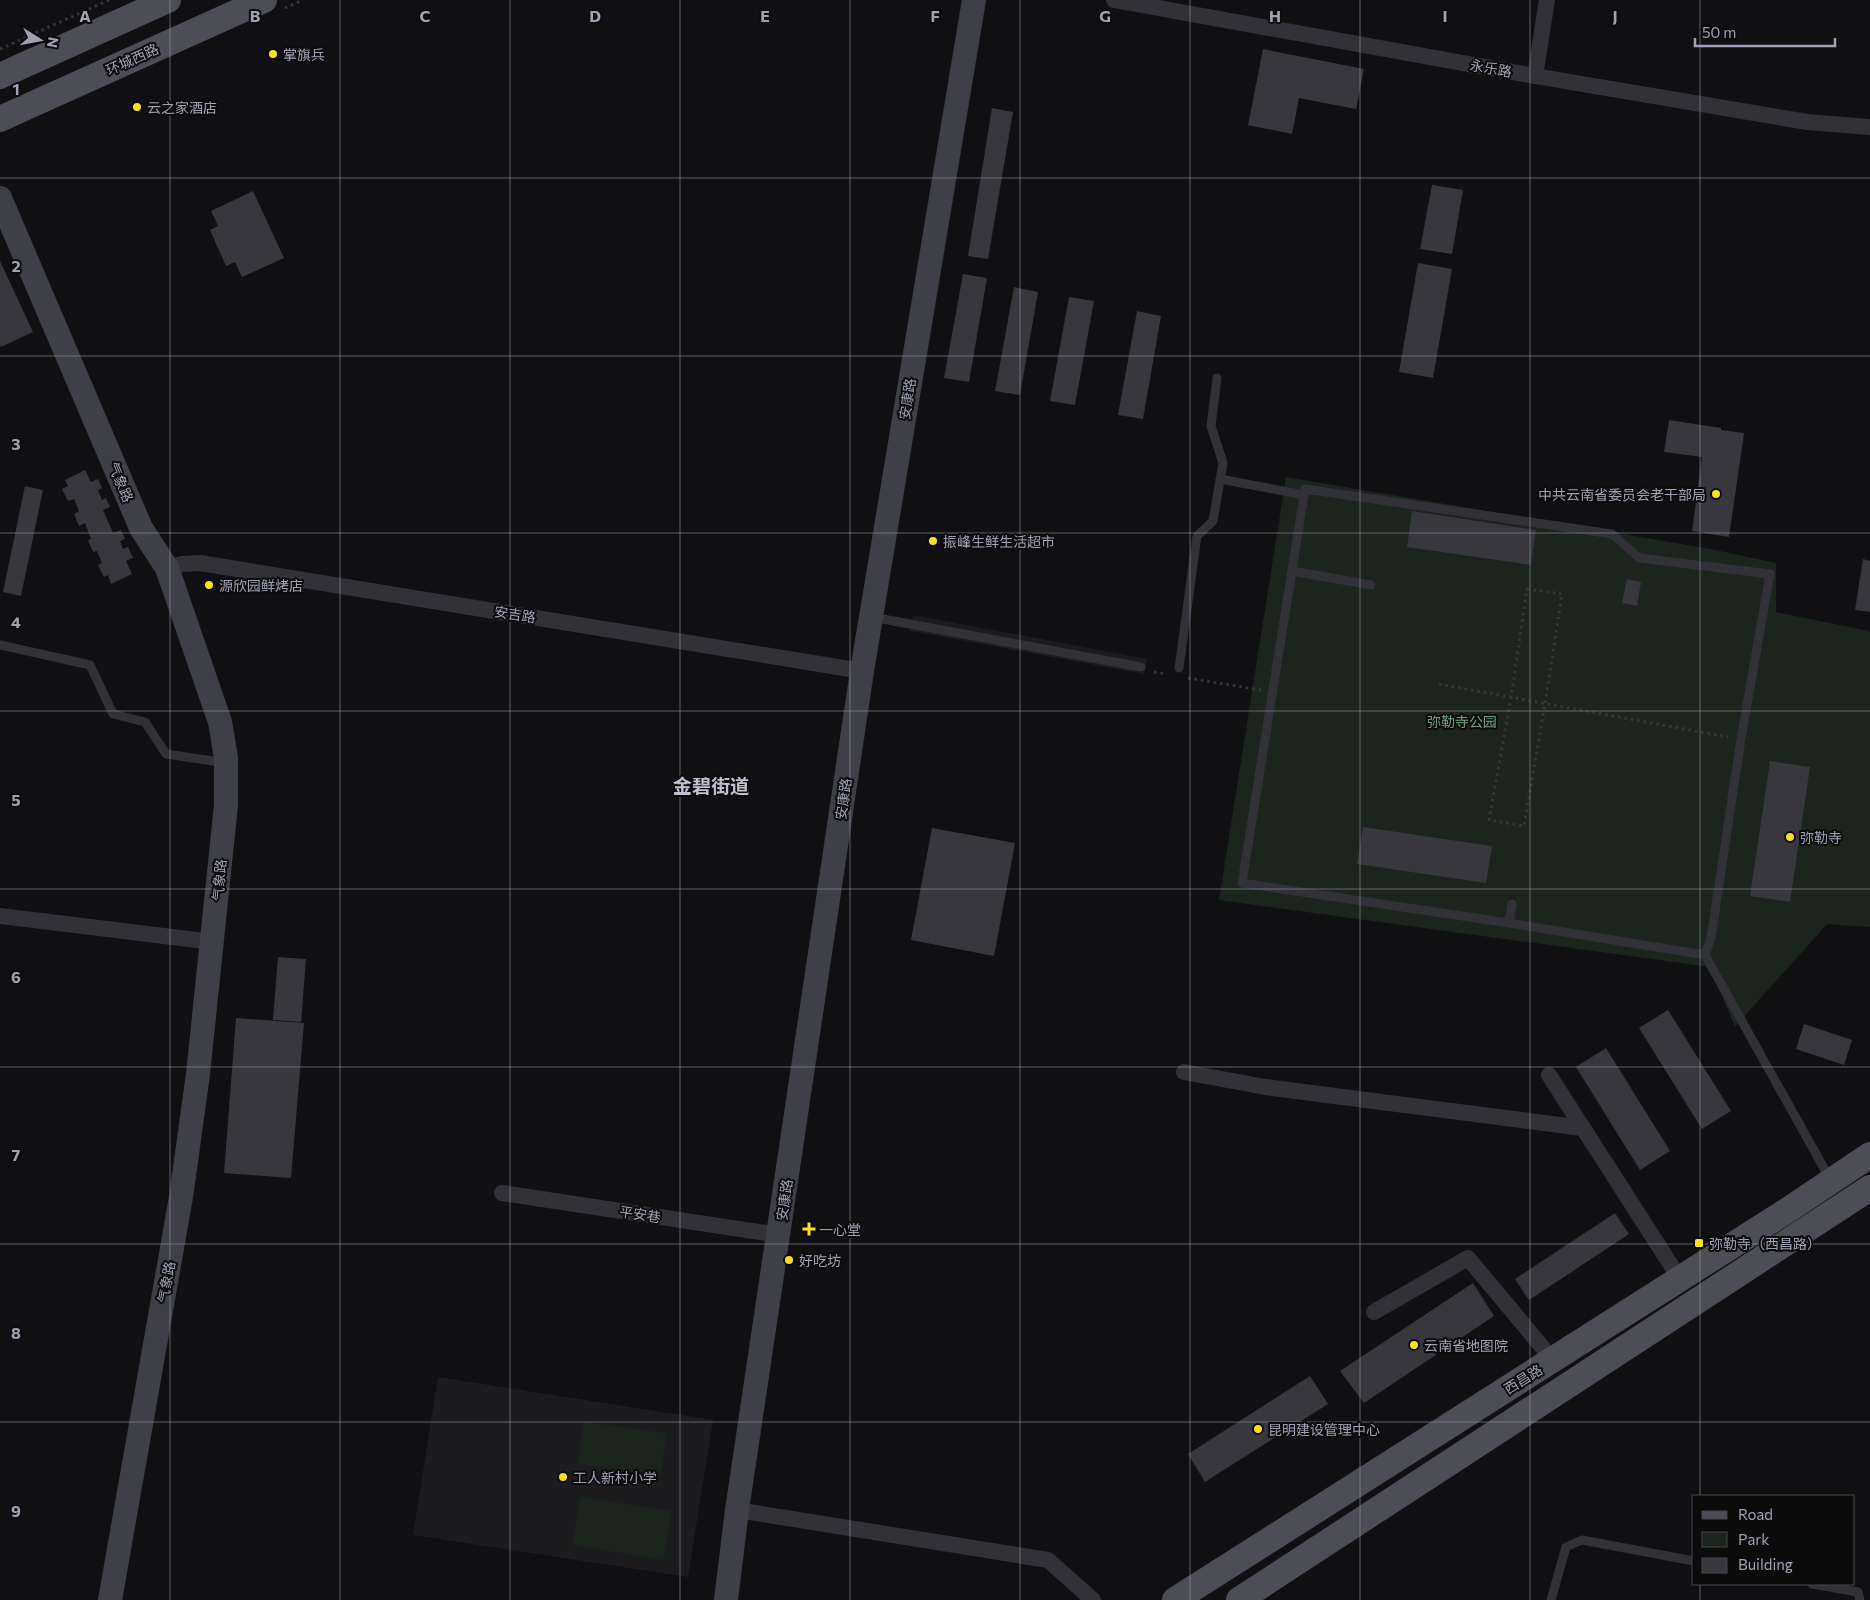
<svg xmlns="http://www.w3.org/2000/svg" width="1870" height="1600" font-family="Commissioner,'Noto Sans SC',sans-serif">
<rect width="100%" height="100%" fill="#101012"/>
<g fill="#1c1c1f">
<path d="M913,615L1147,659L1144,674L910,631Z"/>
<path d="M438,1377L713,1420L688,1577L413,1535Z"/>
</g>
<g fill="#1c241e">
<path d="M1286,477L1711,549L1776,563V612L1864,630L1870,632V927L1827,924L1735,1027L1710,967L1219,900Z"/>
<path d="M583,1422L667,1433L661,1474L578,1464Z"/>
<path d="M580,1497L672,1511L664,1560L572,1545Z"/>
</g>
<g fill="#37373d">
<path d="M1263,49L1364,69L1356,109L1299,98L1292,134L1248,125Z"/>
<path d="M992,108L1013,112L988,259L968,256Z"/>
<path d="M1432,185L1463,190L1452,254L1420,249Z"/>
<path d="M253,191L284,258L242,277L235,262L226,266L210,230L218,226L211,211Z"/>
<path d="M0,261L33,332L1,347L0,345Z"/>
<path d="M1418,263L1452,269L1433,378L1399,372Z"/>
<path d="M963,274L987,278L969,382L944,378Z"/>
<path d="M1014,287L1038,292L1020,395L995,391Z"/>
<path d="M1069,297L1094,301L1075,405L1050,401Z"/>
<path d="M1137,311L1161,316L1143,419L1118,415Z"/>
<path d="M1669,420L1721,428V430L1744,433L1729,537L1692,531L1702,457L1664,452Z"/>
<path d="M85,470L91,482L98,479L102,488L98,490L102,500L106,498L110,507L103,510L113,533L121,530L125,539L120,541L123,549L128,547L133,558L126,561L132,574L111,584L108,575L104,577L98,565L102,563L97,551L93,552L88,540L91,539L85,523L79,526L74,514L79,511L74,499L68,501L62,489L68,486L65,480Z"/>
<path d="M25,486L43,490L21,596L3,592Z"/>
<path d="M1412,511L1536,530L1531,565L1407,547Z"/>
<path d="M1863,559L1870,561V612L1855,610Z"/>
<path d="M1627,579L1641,582L1637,606L1622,603Z"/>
<path d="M1770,761L1810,767L1790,902L1750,896Z"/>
<path d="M1363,827L1492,846L1486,883L1357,864Z"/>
<path d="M932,828L1015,843L994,956L911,940Z"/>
<path d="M278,957L306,959L301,1022L273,1020Z"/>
<path d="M1668,1010L1731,1111L1702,1129L1639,1028Z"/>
<path d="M236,1018L304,1023L291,1178L224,1173Z"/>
<path d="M1804,1024L1852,1040L1844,1065L1796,1049Z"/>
<path d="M1606,1048L1670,1151L1640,1170L1576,1067Z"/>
<path d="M1615,1213L1629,1234L1529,1300L1515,1279Z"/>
<path d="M1473,1283L1494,1316L1364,1403L1340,1371Z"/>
<path d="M1310,1376L1328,1404L1205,1482L1188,1454Z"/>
</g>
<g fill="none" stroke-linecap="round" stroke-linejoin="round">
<g stroke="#36373e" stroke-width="3" stroke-dasharray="2.5 4" stroke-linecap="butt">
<path d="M285,8L303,0"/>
<path d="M0,49L109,0"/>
<path d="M1527,589L1562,594L1545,704L1524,826L1489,820L1511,698Z"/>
<path d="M1154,672L1167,674"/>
<path d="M1188,678L1261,690"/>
<path d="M1439,684L1728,737"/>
</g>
<g stroke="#313137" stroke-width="9">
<path d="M1220,479L1304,495"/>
<path d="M1305,489L1612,534L1639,558L1770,574L1741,739L1711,938L1705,955L1509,923L1242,883Z"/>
<path d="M1292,571L1371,585"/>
<path d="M872,617L1141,667"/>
<path d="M0,645L90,665L113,714L145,722L166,754L226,763"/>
<path d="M1179,668L1197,536L1213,521L1223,463L1211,426L1217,378"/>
<path d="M1509,923L1512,904"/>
<path d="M1705,955L1830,1179"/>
<path d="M1812,1584L1858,1592L1860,1600"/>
<path d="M1551,1600L1566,1547L1582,1540L1694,1561"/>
</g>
<g stroke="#313137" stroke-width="16">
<path d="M1114,0L1535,76L1807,122L1870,127"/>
<path d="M1535,76L1547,0"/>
<path d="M167,568L182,564L200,563L862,671"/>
<path d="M0,916L213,942"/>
<path d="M1184,1072L1265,1087L1583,1128"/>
<path d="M1549,1075L1680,1279"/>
<path d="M502,1193L779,1235"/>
<path d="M1374,1312L1468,1258L1553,1360"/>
<path d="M737,1510L1048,1560L1093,1600"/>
</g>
<g stroke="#3e3f47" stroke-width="24">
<path d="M0,198L141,528L167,568L220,722L226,758V805L198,1074L181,1197L110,1600"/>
<path d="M726,1600L737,1510L862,671L974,0"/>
</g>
<g stroke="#4c4d56" stroke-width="26">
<path d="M0,76L168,0"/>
<path d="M0,119L264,0"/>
<path d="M1175,1600L1788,1210L1870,1155"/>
<path d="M1239,1600L1870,1188"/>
</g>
</g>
<path fill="none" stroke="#a0a2b4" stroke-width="1" stroke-opacity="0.55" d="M170,0V1600M340,0V1600M510,0V1600M680,0V1600M850,0V1600M1020,0V1600M1190,0V1600M1360,0V1600M1530,0V1600M1700,0V1496M0,178H1870M0,356H1870M0,533H1870M0,711H1870M0,889H1870M0,1067H1870M0,1244H1870M0,1422H1870M1700,1584V1600"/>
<g fill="#ffde1a" stroke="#0b0b0c" stroke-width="2">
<circle cx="273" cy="54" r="5"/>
<circle cx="137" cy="107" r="5"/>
<circle cx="1716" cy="494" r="5"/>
<circle cx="933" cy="541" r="5"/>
<circle cx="209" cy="585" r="5"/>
<circle cx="1790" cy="837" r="5"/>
<path d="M806.5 1221.5h5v5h5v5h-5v5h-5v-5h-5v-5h5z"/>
<rect x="1694" y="1238" width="10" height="10" rx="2.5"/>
<circle cx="789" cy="1260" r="5"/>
<circle cx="1414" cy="1345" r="5"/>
<circle cx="1258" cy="1429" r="5"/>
<circle cx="563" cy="1477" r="5"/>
</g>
<g text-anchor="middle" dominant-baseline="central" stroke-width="4" stroke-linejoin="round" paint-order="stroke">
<g font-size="14" fill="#a0a2b4" stroke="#0b0b0c" text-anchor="start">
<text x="283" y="54">掌旗兵</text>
<text x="147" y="107">云之家酒店</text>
<text x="1706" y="494" text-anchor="end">中共云南省委员会老干部局</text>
<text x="943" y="541">振峰生鲜生活超市</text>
<text x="219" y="585">源欣园鲜烤店</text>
<text x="1800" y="837">弥勒寺</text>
<text x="819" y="1229">一心堂</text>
<text x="1709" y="1243">弥勒寺（西昌路）</text>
<text x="799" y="1260">好吃坊</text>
<text x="1424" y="1345">云南省地图院</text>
<text x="1268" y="1429">昆明建设管理中心</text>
<text x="573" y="1477">工人新村小学</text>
</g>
<g font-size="14" fill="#a0a2b4" stroke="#0b0b0c">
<text transform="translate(132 59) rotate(-24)">环城西路</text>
<text transform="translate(1491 68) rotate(10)">永乐路</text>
<text transform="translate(907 399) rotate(-81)">安康路</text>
<text transform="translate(121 482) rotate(67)">气象路</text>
<text transform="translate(515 614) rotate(9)">安吉路</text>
<text transform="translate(843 799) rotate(-82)">安康路</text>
<text transform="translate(219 880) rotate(-85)">气象路</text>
<text transform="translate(784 1200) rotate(-82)">安康路</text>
<text transform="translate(640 1214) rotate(9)">平安巷</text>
<text transform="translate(166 1282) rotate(-80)">气象路</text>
<text transform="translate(1523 1379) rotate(-32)">西昌路</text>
</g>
<g font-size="14" fill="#74a180" stroke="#0b0b0c">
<text x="1462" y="721">弥勒寺公园</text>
</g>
<g font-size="19" font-weight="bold" fill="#c1c2cf" stroke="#0b0b0c">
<text x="711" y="785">金碧街道</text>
</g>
</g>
<g font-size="16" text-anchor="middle" font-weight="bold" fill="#a0a2b4" stroke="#0b0b0c" stroke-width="4" stroke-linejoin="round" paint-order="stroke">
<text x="85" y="22">A</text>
<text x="255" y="22">B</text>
<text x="425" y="22">C</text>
<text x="595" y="22">D</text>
<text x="765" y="22">E</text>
<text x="935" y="22">F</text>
<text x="1105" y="22">G</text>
<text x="1275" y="22">H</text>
<text x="1445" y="22">I</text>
<text x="1615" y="22">J</text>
<text x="16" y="95">1</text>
<text x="16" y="272">2</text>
<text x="16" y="450">3</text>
<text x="16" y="628">4</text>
<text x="16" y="806">5</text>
<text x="16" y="983">6</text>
<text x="16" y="1161">7</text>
<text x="16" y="1339">8</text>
<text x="16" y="1517">9</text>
</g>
<rect x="1692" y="1495" width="162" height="90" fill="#0b0b0c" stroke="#47474f"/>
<rect x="1702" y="1511" width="25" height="8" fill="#4c4d56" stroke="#47474f"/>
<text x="1738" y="1520" font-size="15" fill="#a0a2b4">Road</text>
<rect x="1702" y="1532" width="25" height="15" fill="#1c241e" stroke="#47474f"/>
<text x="1738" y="1545" font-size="15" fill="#a0a2b4">Park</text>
<rect x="1702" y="1558" width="25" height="15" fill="#37373d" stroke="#47474f"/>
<text x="1738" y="1570" font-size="15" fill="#a0a2b4">Building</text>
<g transform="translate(40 40) rotate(101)" stroke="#0b0b0c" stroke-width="4" paint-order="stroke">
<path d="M0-4L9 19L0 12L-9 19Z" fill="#a0a2b4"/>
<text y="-8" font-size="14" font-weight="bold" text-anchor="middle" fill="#a0a2b4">N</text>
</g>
<path d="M1695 38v8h140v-8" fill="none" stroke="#a0a2b4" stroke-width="2.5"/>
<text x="1702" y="38" font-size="15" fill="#a0a2b4" stroke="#0b0b0c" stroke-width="4" paint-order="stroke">50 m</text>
</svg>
